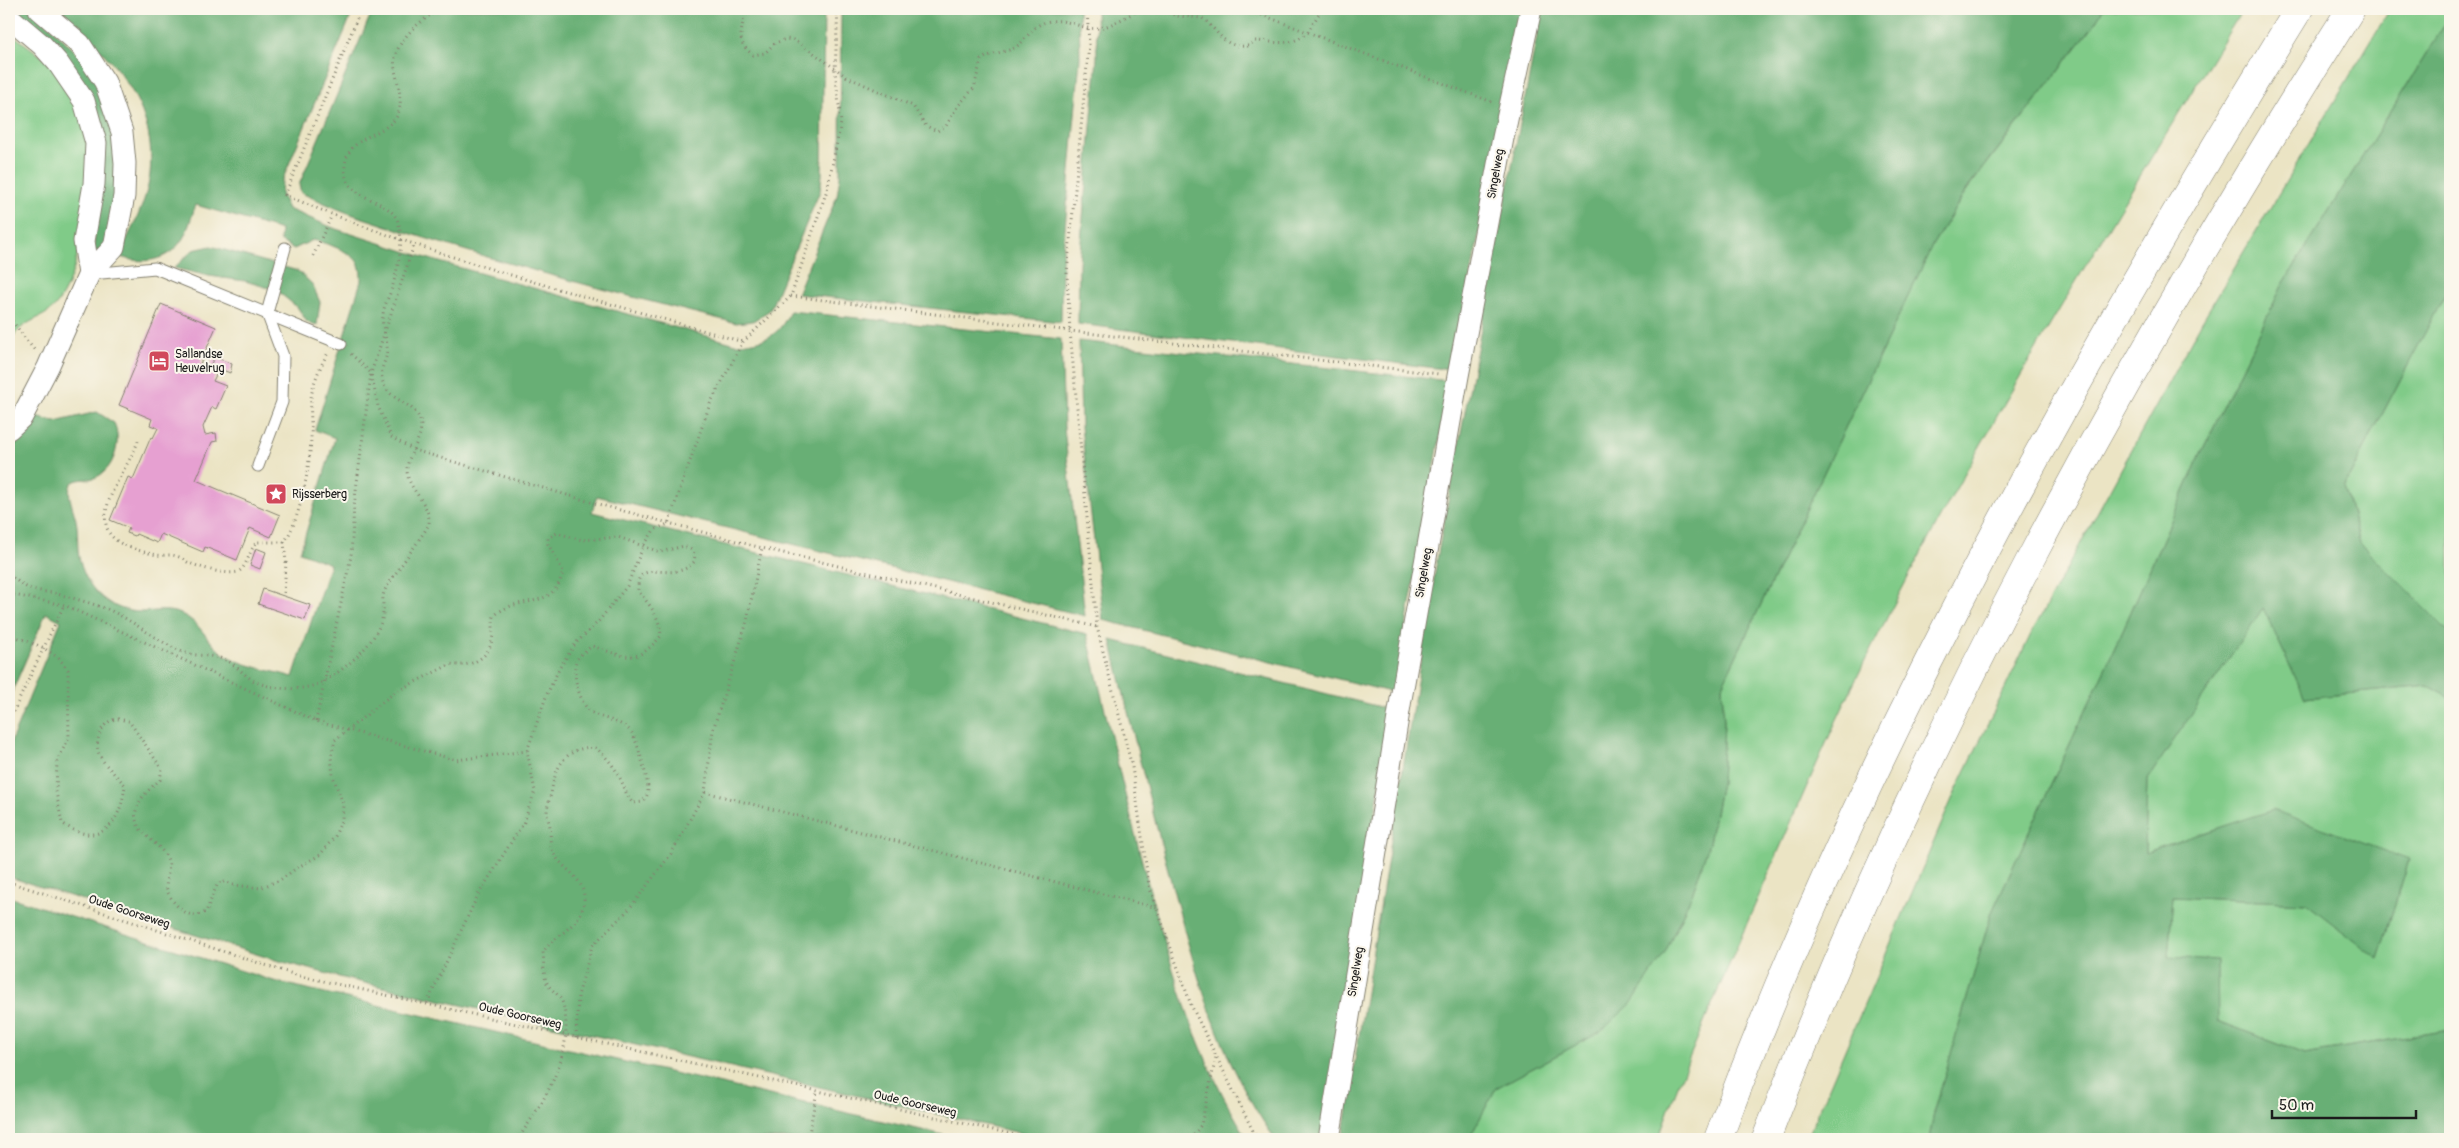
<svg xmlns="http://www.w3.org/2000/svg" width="2459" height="1148" font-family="Pangolin,sans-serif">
<rect width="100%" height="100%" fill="#fbf7ec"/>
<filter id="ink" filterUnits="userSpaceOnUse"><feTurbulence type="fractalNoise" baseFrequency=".02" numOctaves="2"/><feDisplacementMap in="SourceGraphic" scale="10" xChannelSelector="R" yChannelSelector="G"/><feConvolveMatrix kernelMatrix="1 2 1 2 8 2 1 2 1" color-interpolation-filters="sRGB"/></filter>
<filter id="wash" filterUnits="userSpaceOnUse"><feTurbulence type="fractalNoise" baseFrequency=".0096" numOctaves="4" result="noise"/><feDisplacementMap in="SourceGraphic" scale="20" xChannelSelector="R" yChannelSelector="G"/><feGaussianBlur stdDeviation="1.12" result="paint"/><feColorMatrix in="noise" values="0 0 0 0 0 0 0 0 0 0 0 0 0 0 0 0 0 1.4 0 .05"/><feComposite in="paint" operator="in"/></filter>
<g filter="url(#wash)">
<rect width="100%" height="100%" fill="#ebe4c4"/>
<g fill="#80cb88" stroke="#4e7452">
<path d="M2103,9H2243C2112,221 1979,434 1867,657C1825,741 1789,828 1751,914C1719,989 1685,1063 1658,1139H1469L1496,1088L1600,1032L1693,892L1709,843L1721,783L1724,723L1722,686L1933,244L1967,190L2093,26Z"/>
<path d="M2390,9H2450V16L2282,286L2201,453L2122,632L1991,914L1934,1113L1929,1139H1807L1952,799L2031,634L2202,321Z"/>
<path d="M9,32C24,44 50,60 61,76C73,91 89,127 91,145C93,154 89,166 88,176C83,217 82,265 59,301C46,322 22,316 9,344Z"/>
<path d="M2450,285V633L2360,543L2344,487Z"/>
<path d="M2263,607L2305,698L2428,686L2450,698V1030L2304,1054L2218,1021L2168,957L2173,897L2307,903L2378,959L2409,860L2145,853L2147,780Z"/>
</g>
<g fill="#68af74" stroke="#426648">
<path d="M9,9H33L94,70L107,103L117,159L112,235L100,251H94L97,127Z"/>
<path d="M56,9H354L282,181L281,194L288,209L336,229L436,261L736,344C764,342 778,338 790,311L1061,339L1064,428L1085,616L597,496L592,512L1087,634C1107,718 1126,803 1149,887C1174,977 1198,1060 1248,1139H1046L343,978L272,959L9,877V746L61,621L46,613L9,699V453L37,417L55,422L97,412L114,423C122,440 115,471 94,478C88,480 77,478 72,483C65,491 74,510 76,520C79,533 76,548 80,561C87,591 112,612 142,612C158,611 172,608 187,617C201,626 208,641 221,652C240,666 271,670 293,677L330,564L300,552L335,438L315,430L361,281C361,277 361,272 360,268C358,253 326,243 313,240L294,249L280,241L281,230L196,205C191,216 188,234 179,244C164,263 138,264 118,256C131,231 147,202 150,174C158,100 107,53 56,9Z"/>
<path d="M373,9H824L822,175L820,191L770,310L753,321L736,323C610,292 484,259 360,217C340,211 321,201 301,193L299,185Z"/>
<path d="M841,9H1079L1080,58L1062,262L1061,322L797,294L837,196L840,176Z"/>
<path d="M1096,9H1524L1452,370L1078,324L1079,263L1097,58Z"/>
<path d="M1542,9H2103L2093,26L1967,189L1933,244L1722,686L1724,723L1721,783L1709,843L1693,892L1665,953L1631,1004L1600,1032L1496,1088L1469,1139H1342L1439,548Z"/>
<path d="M2450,16V285L2344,487L2360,543L2450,633V698L2428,686L2305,698L2263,608L2147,780L2145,852L2273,810L2409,860L2378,959L2306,903L2173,897L2168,957L2217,960L2218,1021L2304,1054L2450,1030V1139H1929L1934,1113L1991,914L2122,632L2201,453L2282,286Z"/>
<path d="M211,246L298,271L312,284L320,302L317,325L307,322L298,308L276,290L245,281L209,276L174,268L193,250Z"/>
<path d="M1079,341L1450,381L1394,693L1103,620L1081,427Z"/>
<path d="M1111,640L1392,710L1322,1139H1275C1221,1063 1196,975 1172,885C1150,804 1130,722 1111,640Z"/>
<path d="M9,897L277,982L961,1139H9Z"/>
</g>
<g id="blocks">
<g fill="#e6a0d1">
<path d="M161,304L216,327L200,364L218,371L213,381L226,386L216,409L212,407L203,427L205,435L216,433L217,441L212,442L196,480L280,515L271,537L250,528L237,560L205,547L203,552L161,534L157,543L136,534L135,536L127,533L129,528L110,520L128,477L133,479L151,437L153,438L158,428L150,425L152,419L119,405Z"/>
<path d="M215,357L232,364L230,373L210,365Z"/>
<path d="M256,548L266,552L260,569L250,565Z"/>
<path d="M263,589L310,605L305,620L258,604Z"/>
</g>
</g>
</g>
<g filter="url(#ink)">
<use href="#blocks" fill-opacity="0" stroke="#848070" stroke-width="1"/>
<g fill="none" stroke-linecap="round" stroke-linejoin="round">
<g stroke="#848070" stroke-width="13">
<g id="lane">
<path d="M91,274L155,268L341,344"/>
<path d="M258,466L282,402L283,356L267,313L285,248"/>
</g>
</g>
<g stroke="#848070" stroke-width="23">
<g id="street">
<path d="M9,17L42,45L58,63L84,101L96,143L94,184L84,241L89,274"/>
<path d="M9,429L22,417L48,367L89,274L114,247L124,196L125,163L122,132L105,82L80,44L39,9"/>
<path d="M1329,1139L1401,699L1458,376L1503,138L1531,9"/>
</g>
</g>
<g stroke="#848070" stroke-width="29">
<g id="highway">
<path d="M1718,1139C1866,742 2077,369 2299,9"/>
<path d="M1766,1139C1918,742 2124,367 2351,9"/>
</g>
</g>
<g stroke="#848070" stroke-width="3" stroke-dasharray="1 4" stroke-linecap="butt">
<path d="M361,9L285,195C432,258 590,297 743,342"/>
<path d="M742,9C747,29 731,38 753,55L765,53L775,43L786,39L793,40L801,44L847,77L913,106L926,126L937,131L946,126L957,107L974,88L981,60C992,52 1004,53 1014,48C1029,40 1029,25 1050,21C1064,19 1075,25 1088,28C1108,31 1124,16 1142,9"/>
<path d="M1087,9L1089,44L1067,273L1070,331L1097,627L1132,767L1149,886L1191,1005L1257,1139"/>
<path d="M1159,9L1177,16L1202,18C1221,32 1221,48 1249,46L1254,41C1272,41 1293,48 1307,32C1313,25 1317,16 1322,9"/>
<path d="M1237,9L1257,13L1492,102"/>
<path d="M313,256L332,215"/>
<path d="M791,296L1070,331L1439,374"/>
<path d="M9,317L35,351"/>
<path d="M351,354L371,373L378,406L391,437L414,450L594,503L762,548L1097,627"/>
<path d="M138,441C129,470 79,524 124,545C133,549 147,553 157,555C163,556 170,554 176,556C181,557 185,561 189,563C203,568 223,575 238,572C248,566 249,550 257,542H284C300,522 310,465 311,439C312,424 309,407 312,392C315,378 321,365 328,353"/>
<path d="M284,542L286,562L284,593"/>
<path d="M9,575C15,579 22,585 28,588C37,591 48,592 57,594C73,598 91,603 107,609C133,620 156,641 183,652C196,657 210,654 223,659C235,663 244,676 256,682C275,690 306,692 324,681C345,670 381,639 383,613C384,605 381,598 385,590C391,578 429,528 429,523C431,504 407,489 407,470C407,454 425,437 420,420C414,401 385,401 382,378C380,367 387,360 387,350C388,339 381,328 383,316C383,307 389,297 392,288C397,271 404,244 399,225C392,195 342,203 345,166C347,135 386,136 397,116C404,102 398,85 395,70C390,44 419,21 440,9"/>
<path d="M9,594L64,605L316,721L456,760L527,751"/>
<path d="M9,634L42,647L59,658L68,670L69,738L57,761L56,792L62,823C100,850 121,824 125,785C117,776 104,765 99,754C94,741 102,720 117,719C121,719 126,721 129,721L162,769L160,780C145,792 125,812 142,831C149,839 160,846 166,856C173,867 164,879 167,890C171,901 183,915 195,915C198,915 203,913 206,912L217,885L221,881L233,885L260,888L280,880L298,867L320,855L335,836L342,819L343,804L333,776L331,756L335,740L395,692L451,664C468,668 488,660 492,640C494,633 492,624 494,616C518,593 554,613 563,571L548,544V538L557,533L582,540L618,537L660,552L684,546L692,550L695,555L694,562C689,567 684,570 677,571C666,574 645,566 639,579C638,582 638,588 638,591C650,605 660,617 661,636C635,666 627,657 592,646C586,651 579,654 576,662C572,675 580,704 591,712C603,720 622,720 632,733C637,741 648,779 648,789C648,795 646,798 642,802L633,803C625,795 625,787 620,778C614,765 605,756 595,747C565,747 555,767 551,794C549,800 547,807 547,813C547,818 550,823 550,828C551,835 549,844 552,850C560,869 586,877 584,900C582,927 557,932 543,952C544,961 543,975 547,983C551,991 560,994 563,1004C576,1054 544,1100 518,1139"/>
<path d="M9,721L64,605"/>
<path d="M316,721L351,556L354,506L371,373L414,245"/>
<path d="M705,792L1157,908"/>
<path d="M9,882L296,975L1034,1139"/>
<path d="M427,1003L478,895L524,822L535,791L527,751L547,694L560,667L576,643L598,622L627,586L643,547L654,530L668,524L710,404L743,342L791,296L827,190L841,123L835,70L838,9"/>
<path d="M576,1038L578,996L592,946L629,909L671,854L705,792L713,730L746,625L762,548"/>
<path d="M808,1139L817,1091"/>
<path d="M1191,1139L1201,1125L1216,1057"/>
</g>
<use href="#lane" stroke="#fff" stroke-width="11"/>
<use href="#street" stroke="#fff" stroke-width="21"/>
<use href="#highway" stroke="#fff" stroke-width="28"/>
</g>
</g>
<defs>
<g id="hotel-square" transform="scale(1.125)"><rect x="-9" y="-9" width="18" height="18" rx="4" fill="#d1495b" stroke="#fbf7ec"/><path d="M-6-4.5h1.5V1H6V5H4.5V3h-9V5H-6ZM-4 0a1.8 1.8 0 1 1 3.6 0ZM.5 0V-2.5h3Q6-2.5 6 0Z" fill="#fff"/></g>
<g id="sight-square" transform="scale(1.125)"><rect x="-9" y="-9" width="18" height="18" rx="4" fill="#d1495b" stroke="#fbf7ec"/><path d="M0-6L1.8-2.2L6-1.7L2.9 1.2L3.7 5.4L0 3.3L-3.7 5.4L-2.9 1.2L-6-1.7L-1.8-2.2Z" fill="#fff"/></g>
</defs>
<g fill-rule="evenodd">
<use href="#hotel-square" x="159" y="361"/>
<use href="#sight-square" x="276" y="494"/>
</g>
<g text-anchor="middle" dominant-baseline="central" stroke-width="4" stroke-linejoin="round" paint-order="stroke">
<g font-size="12" fill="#1c1c1c" stroke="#fbf7ec">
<text transform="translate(1496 174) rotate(-80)">Singelweg</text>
<text transform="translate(1424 573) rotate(-80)">Singelweg</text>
<text transform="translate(129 912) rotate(18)">Oude Goorseweg</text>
<text transform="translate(1356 972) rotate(-81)">Singelweg</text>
<text transform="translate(520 1016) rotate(13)">Oude Goorseweg</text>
<text transform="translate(915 1104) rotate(13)">Oude Goorseweg</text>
</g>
<g font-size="12" fill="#1c1c1c" stroke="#fbf7ec" text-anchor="start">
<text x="175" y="354">Sallandse<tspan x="175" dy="14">Heuvelrug</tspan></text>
<text x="292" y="494">Rijsserberg</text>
</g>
</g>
<rect width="2459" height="1148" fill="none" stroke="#fbf7ec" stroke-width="30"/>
<path d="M2272 1110v8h144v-8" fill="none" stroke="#1c1c1c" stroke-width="2.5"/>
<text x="2279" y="1110" font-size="15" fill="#1c1c1c" stroke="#fbf7ec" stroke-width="4" paint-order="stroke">50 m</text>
</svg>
